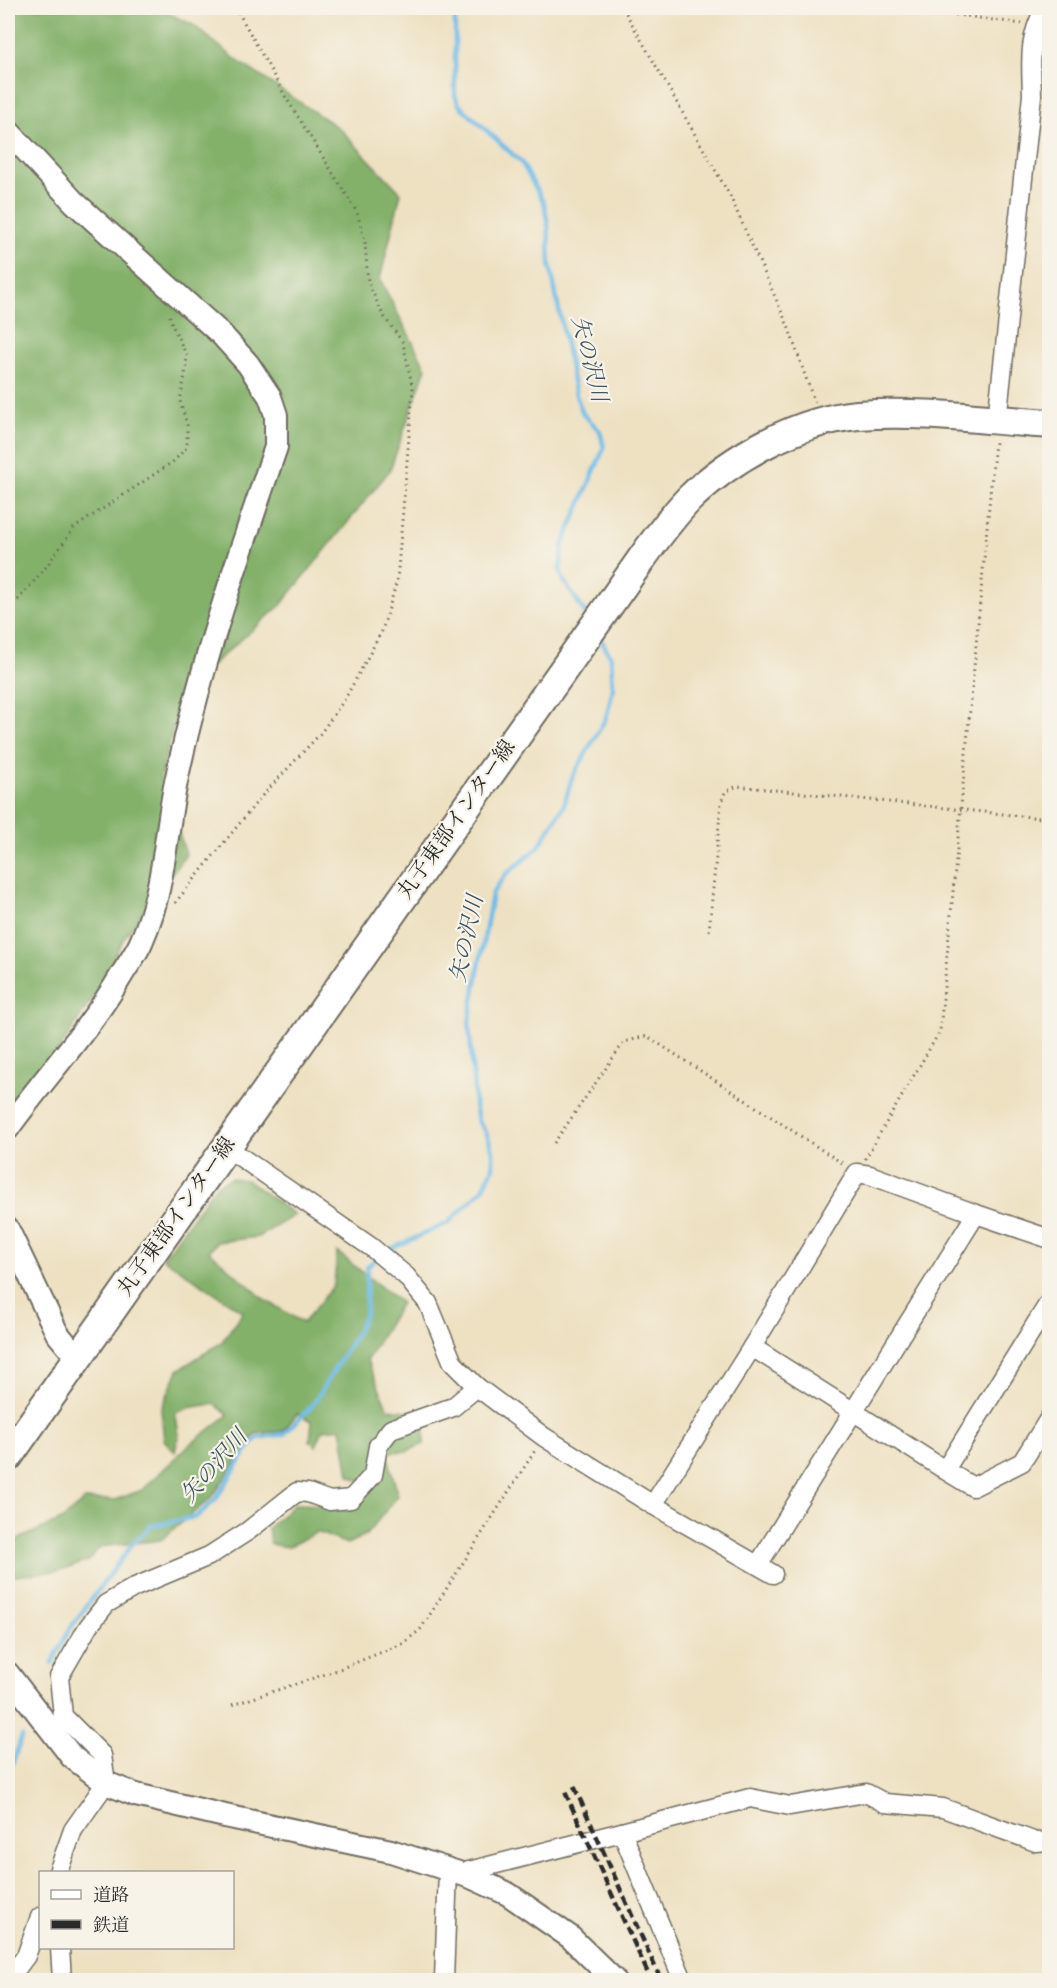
<svg xmlns="http://www.w3.org/2000/svg" width="1057" height="1988" font-family="Vollkorn,'Noto Serif JP',serif">
<rect width="100%" height="100%" fill="#f7f3e8"/>
<filter id="ink" filterUnits="userSpaceOnUse"><feTurbulence type="fractalNoise" baseFrequency=".0167" numOctaves="2"/><feDisplacementMap in="SourceGraphic" scale="12" xChannelSelector="R" yChannelSelector="G"/><feConvolveMatrix kernelMatrix="1 2 1 2 8 2 1 2 1" color-interpolation-filters="sRGB"/></filter>
<filter id="wash" filterUnits="userSpaceOnUse"><feTurbulence type="fractalNoise" baseFrequency=".008" numOctaves="4" result="noise"/><feDisplacementMap in="SourceGraphic" scale="24" xChannelSelector="R" yChannelSelector="G"/><feGaussianBlur stdDeviation="1.35" result="paint"/><feColorMatrix in="noise" values="0 0 0 0 0 0 0 0 0 0 0 0 0 0 0 0 0 1.4 0 .05"/><feComposite in="paint" operator="in"/></filter>
<g filter="url(#wash)">
<rect width="100%" height="100%" fill="#eee1c2"/>
<g fill="#83b16a" stroke="#576e4a" stroke-width="1.5">
<path d="M8,8H158L193,25L238,61L340,129L401,193L380,279L426,368L390,470L281,605L183,690L160,778L186,854L124,938L94,996L15,1117L8,1114Z"/>
<path d="M231,1178L247,1180L295,1215L258,1237L217,1242L209,1251L264,1299L303,1323L334,1285L337,1252L401,1303L367,1360L388,1409L426,1413L424,1444L407,1451L387,1452L398,1496L366,1535L347,1544L317,1532L288,1547L270,1544L268,1528L294,1504L360,1506L364,1483L349,1475L341,1428L323,1430L316,1446L310,1441L312,1421L297,1414L283,1431L255,1434L212,1497L161,1540L100,1547L88,1561L63,1570L8,1577V1544L63,1519L85,1500H115L142,1490L188,1446L228,1415L215,1404L192,1407L175,1413L179,1434L175,1452L164,1440L161,1410L178,1370L221,1343L243,1312L163,1258L216,1185Z"/>
</g>
<g fill="none" stroke-linecap="round" stroke-linejoin="round">
<g stroke="#6ebbe8" stroke-width="4.5">
<path d="M452,8L455,16V95L459,105L522,163L544,203L548,224L550,265L576,395L583,414L600,431L604,448L563,545L560,571L565,583L588,617"/>
<path d="M384,1252L448,1223L483,1189L493,1168V1151L486,1132L478,1121L475,1105L469,1022L492,894L506,874L538,848L564,805L572,778L606,718L613,689L611,657L600,638"/>
<path d="M52,1663L69,1630L130,1547L151,1526L196,1517L215,1500L244,1455L257,1438L284,1434L312,1406L358,1331L366,1311L367,1267L378,1257"/>
<path d="M8,1776L22,1736"/>
</g>
</g>
</g>
<g filter="url(#ink)">
<g fill="none" stroke-linecap="round" stroke-linejoin="round">
<g stroke="#6f6b60" stroke-width="21">
<g id="minor">
<path d="M997,421L1032,95C1031,60 1028,39 1045,8"/>
<path d="M226,1147L371,1247L406,1276L428,1303L453,1363L477,1387"/>
<path d="M1050,1301L945,1470L973,1487L1022,1462L1050,1417"/>
<path d="M752,1347L945,1470"/>
<path d="M653,1505L752,1347L857,1173L870,1175L976,1214L1050,1239"/>
<path d="M758,1565L976,1214"/>
<path d="M58,1872L73,1830L106,1783L102,1755L63,1716L59,1677L88,1627L106,1604L135,1587L209,1556L248,1531L297,1492L308,1493L330,1501L351,1499L373,1475L378,1446L391,1429L453,1407L477,1387L544,1437L653,1505L773,1574"/>
<path d="M461,1873L622,1832"/>
<path d="M60,1948L62,1980"/>
<path d="M8,1980L26,1956L40,1917"/>
<path d="M444,1980L448,1869"/>
<path d="M683,1980L622,1832L750,1798L790,1806L866,1793L885,1803L943,1808L1036,1842L1050,1841"/>
</g>
</g>
<g stroke="#6f6b60" stroke-width="26">
<g id="tertiary">
<path d="M8,131L74,202L221,334L248,364L270,397L276,415V447C239,555 201,664 177,777C165,832 165,888 142,940C137,953 128,964 121,976C89,1030 45,1077 8,1128"/>
<path d="M8,1230L57,1333L77,1357"/>
<path d="M8,1674L72,1757L106,1783L136,1795L225,1816L391,1851L471,1877L508,1894L570,1937L614,1980"/>
</g>
</g>
<g stroke="#6f6b60" stroke-width="32">
<path id="primary" d="M8,1457L638,564C654,541 670,519 689,499C731,457 799,420 858,415C921,410 987,420 1050,424"/>
</g>
<g stroke="#6f6b60" stroke-width="3" stroke-dasharray="1.5 4.5" stroke-linecap="butt">
<path d="M623,8L730,196L788,326L815,404"/>
<path d="M908,8L1022,24"/>
<path d="M8,607L19,599L46,567L74,528L174,461L187,447V425L180,401L185,375L187,356L172,325L169,313"/>
<path d="M175,903L261,797L320,734L345,699L382,631L397,581L413,389L403,343L383,315L368,282L365,243L357,212L285,96L236,8"/>
<path d="M709,931L721,803L725,792L737,786L1050,819"/>
<path d="M554,1143L624,1042L647,1036L845,1165"/>
<path d="M865,1159L940,1031L995,442"/>
<path d="M232,1705L332,1672L402,1644L420,1630L536,1449"/>
</g>
<use href="#minor" stroke="#fff" stroke-width="18"/>
<use href="#tertiary" stroke="#fff" stroke-width="22"/>
<use href="#primary" stroke="#fff" stroke-width="28"/>
<g stroke="#2b2b2b" stroke-width="4.5" stroke-dasharray="9 4.5" stroke-linecap="butt">
<path d="M574,1786L661,1980"/>
<path d="M565,1792L651,1980"/>
</g>
</g>
</g>
<g text-anchor="middle" dominant-baseline="central" stroke-width="4.5" stroke-linejoin="round" paint-order="stroke">
<g font-size="21" fill="#2b2b2b" stroke="#f7f3e8">
<text transform="translate(457 820) rotate(-55)">丸子東部インター線</text>
<text transform="translate(177 1217) rotate(-55)">丸子東部インター線</text>
</g>
<g font-size="22" font-style="italic" fill="#3f5664" stroke="#f7f3e8">
<text transform="translate(588 359) rotate(76)">矢の沢川</text>
<text transform="translate(468 939) rotate(-78)">矢の沢川</text>
<text transform="translate(215 1467) rotate(-49)">矢の沢川</text>
</g>
</g>
<rect width="1057" height="1988" fill="none" stroke="#f7f3e8" stroke-width="30"/>
<rect x="39" y="1871" width="195" height="78" fill="#f7f3e8" stroke="#a5a39c" stroke-width="1.5"/>
<rect x="51" y="1890" width="30" height="9" fill="#ffffff" stroke="#a5a39c" stroke-width="1.5"/>
<text x="93" y="1901" font-size="18" fill="#2b2b2b">道路</text>
<rect x="51" y="1920" width="30" height="9" fill="#2b2b2b" stroke="#a5a39c" stroke-width="1.5"/>
<text x="93" y="1931" font-size="18" fill="#2b2b2b">鉄道</text>
</svg>
